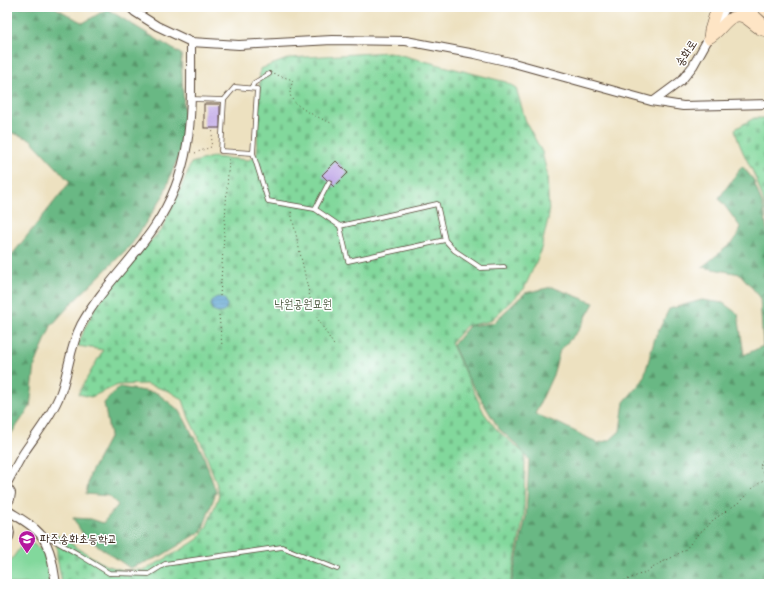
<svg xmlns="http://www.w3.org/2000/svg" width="776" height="591" font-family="'Comic Neue','Poor Story',sans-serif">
<defs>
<pattern id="forest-firs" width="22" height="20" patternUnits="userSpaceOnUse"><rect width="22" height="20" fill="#69b884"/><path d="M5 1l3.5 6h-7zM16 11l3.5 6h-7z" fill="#58966b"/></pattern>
<pattern id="cemetery-stones" width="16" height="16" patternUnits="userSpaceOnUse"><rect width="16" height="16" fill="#82d89c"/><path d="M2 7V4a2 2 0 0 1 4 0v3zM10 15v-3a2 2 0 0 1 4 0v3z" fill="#71ba86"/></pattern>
<pattern id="water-rules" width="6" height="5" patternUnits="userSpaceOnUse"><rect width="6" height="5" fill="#5da6d4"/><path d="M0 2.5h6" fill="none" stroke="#4e87ab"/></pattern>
</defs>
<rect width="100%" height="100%" fill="#fff"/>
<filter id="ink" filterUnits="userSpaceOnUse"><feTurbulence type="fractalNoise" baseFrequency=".025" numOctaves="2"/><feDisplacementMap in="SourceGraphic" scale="8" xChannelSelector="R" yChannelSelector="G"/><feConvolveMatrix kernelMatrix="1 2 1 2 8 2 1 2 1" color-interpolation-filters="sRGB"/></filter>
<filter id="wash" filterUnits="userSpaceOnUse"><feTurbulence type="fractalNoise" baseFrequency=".012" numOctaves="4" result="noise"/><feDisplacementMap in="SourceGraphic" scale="16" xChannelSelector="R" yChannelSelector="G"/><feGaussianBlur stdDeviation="0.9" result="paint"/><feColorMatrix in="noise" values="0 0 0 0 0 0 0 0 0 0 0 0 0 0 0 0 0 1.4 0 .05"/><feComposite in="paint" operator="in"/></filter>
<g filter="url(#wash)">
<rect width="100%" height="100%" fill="#ede1c0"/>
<g fill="url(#forest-firs)" stroke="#527151">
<path d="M7,7H54L83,23L107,9L181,54L184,111L180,152L163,196L132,244L71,304L51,326L35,365L30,407L7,440V261L70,182L30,139L7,131Z"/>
<path d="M742,166L753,179L764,209L767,231L769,233V584H511L526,517L529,460L518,446L499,429L467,376L453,345L469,326L493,323L525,293L552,287L594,303L579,330L560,350L553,375L535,414L560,424L598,443L610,440L620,431L624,402L643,380L655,338L669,309L702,300L723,303L738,314L744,355L763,346L760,297L740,274L702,267L733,242L741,228L719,198Z"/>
<path d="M119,387L157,393L180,411L203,454L216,492L202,531L161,556L130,568L84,536L73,518L91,519L103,523L118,505L109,496L86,494L90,474L110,436L104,403Z"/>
</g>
<g fill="url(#cemetery-stones)" stroke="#5e815d">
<path d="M389,52L506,82L516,88L526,122L542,152L547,173L549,215L540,253L524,289L490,321L466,326L451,343L484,413L497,430L525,454L524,516L510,584H62L57,557V535L105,565L123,570H145L184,548L198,539L206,528L219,496L216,482L203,447L189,418L183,400L169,391L146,384L118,385L91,397L78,394L103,350L78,346L84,330L96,306L139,253L162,229L184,181L191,163L212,157L249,160L257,154L260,69L290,58Z"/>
<path d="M754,118H769V227C767,210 759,185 752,170C745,156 738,144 735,129Z"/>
</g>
<path fill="#82d89c" stroke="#5e815d" d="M26,539L44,552L50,581L48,584H7V566Z"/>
<circle fill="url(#water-rules)" stroke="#4c6879" cx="219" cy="305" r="8"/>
<g id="blocks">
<g fill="#c6b0e9">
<rect x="204" y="104" width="16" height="24"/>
<path d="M336,161L348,173L334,187L322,175Z"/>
</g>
</g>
</g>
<g filter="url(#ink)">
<use href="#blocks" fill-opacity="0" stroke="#564536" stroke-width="1"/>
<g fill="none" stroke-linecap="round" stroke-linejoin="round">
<g stroke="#564536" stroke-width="5.5">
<g id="lane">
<path d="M251,88L254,83L269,74"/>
<path d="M191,99L224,100"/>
<path d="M253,153L221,151L224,100L235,87L257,89L253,153L268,201L315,209L340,226"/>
<path d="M315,209L329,182"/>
<path d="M445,240L348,261L340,226L437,204L445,240L454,250L481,268L504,267"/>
<path d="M43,534L78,554L109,573L149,574L165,564L282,547L337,569"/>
</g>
</g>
<g stroke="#564536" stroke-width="10">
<g id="street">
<path d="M130,7L135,12L157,26L191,42L239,45L332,40L406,41L475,54L510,62L651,101L683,106L769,104"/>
<path d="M654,101L681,81L693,66L726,7"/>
<path d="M7,483C13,473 18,461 25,451C38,432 53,413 61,392C69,370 70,346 81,325C102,287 132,261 155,226C195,166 191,111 191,42"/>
<path d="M7,487L11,493L10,499L7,503"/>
<path d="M7,510C16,516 27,522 35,529C51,542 53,566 56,584"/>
<path d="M7,524C11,530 11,535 7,542"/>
</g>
</g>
<g stroke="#564536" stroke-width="12">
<g id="secondary">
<path d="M745,7L762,23"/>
<path d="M762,7L769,13"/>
<path d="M709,38C718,33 722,25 730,19C742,10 750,23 760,29C762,30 766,31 769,31"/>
<path d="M709,38L710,30L717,7"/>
</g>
</g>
<g stroke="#564536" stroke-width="1" stroke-dasharray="1 3" stroke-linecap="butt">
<path d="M274,74L293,80C292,84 290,89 290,93C290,106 320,118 331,123"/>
<path d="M195,153L211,147L213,128"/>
<path d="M291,212L313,311L335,347"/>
<path d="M220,296L229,158"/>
<path d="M219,315L222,346"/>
<path d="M617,584L648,571L660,563L671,558L686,549L698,534L705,529L713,520L738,503L754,487L766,478L760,467L764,456L766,444L769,442"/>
</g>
<use href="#lane" stroke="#fff" stroke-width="4"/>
<use href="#street" stroke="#fff" stroke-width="8"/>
<use href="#secondary" stroke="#fee5c5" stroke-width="11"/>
</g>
</g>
<defs>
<g id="school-pin" transform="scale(0.9)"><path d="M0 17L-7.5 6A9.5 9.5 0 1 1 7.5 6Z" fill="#b5179e" stroke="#fff"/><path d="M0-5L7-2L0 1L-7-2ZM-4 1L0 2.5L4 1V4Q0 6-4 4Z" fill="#fff"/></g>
</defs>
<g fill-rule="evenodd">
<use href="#school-pin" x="27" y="539"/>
</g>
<g text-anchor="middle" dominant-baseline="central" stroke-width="3" stroke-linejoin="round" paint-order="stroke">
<g font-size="12" fill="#3b2a1e" stroke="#fff">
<text transform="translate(686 53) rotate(-57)">송화로</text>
</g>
<g font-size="12" fill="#505e44" stroke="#fff">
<text x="303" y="304">낙원공원묘원</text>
</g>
<g font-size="12" fill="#3b2a1e" stroke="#fff" text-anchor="start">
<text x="40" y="539">파주송화초등학교</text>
</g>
</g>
<rect width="776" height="591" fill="none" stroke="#fff" stroke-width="24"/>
</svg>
